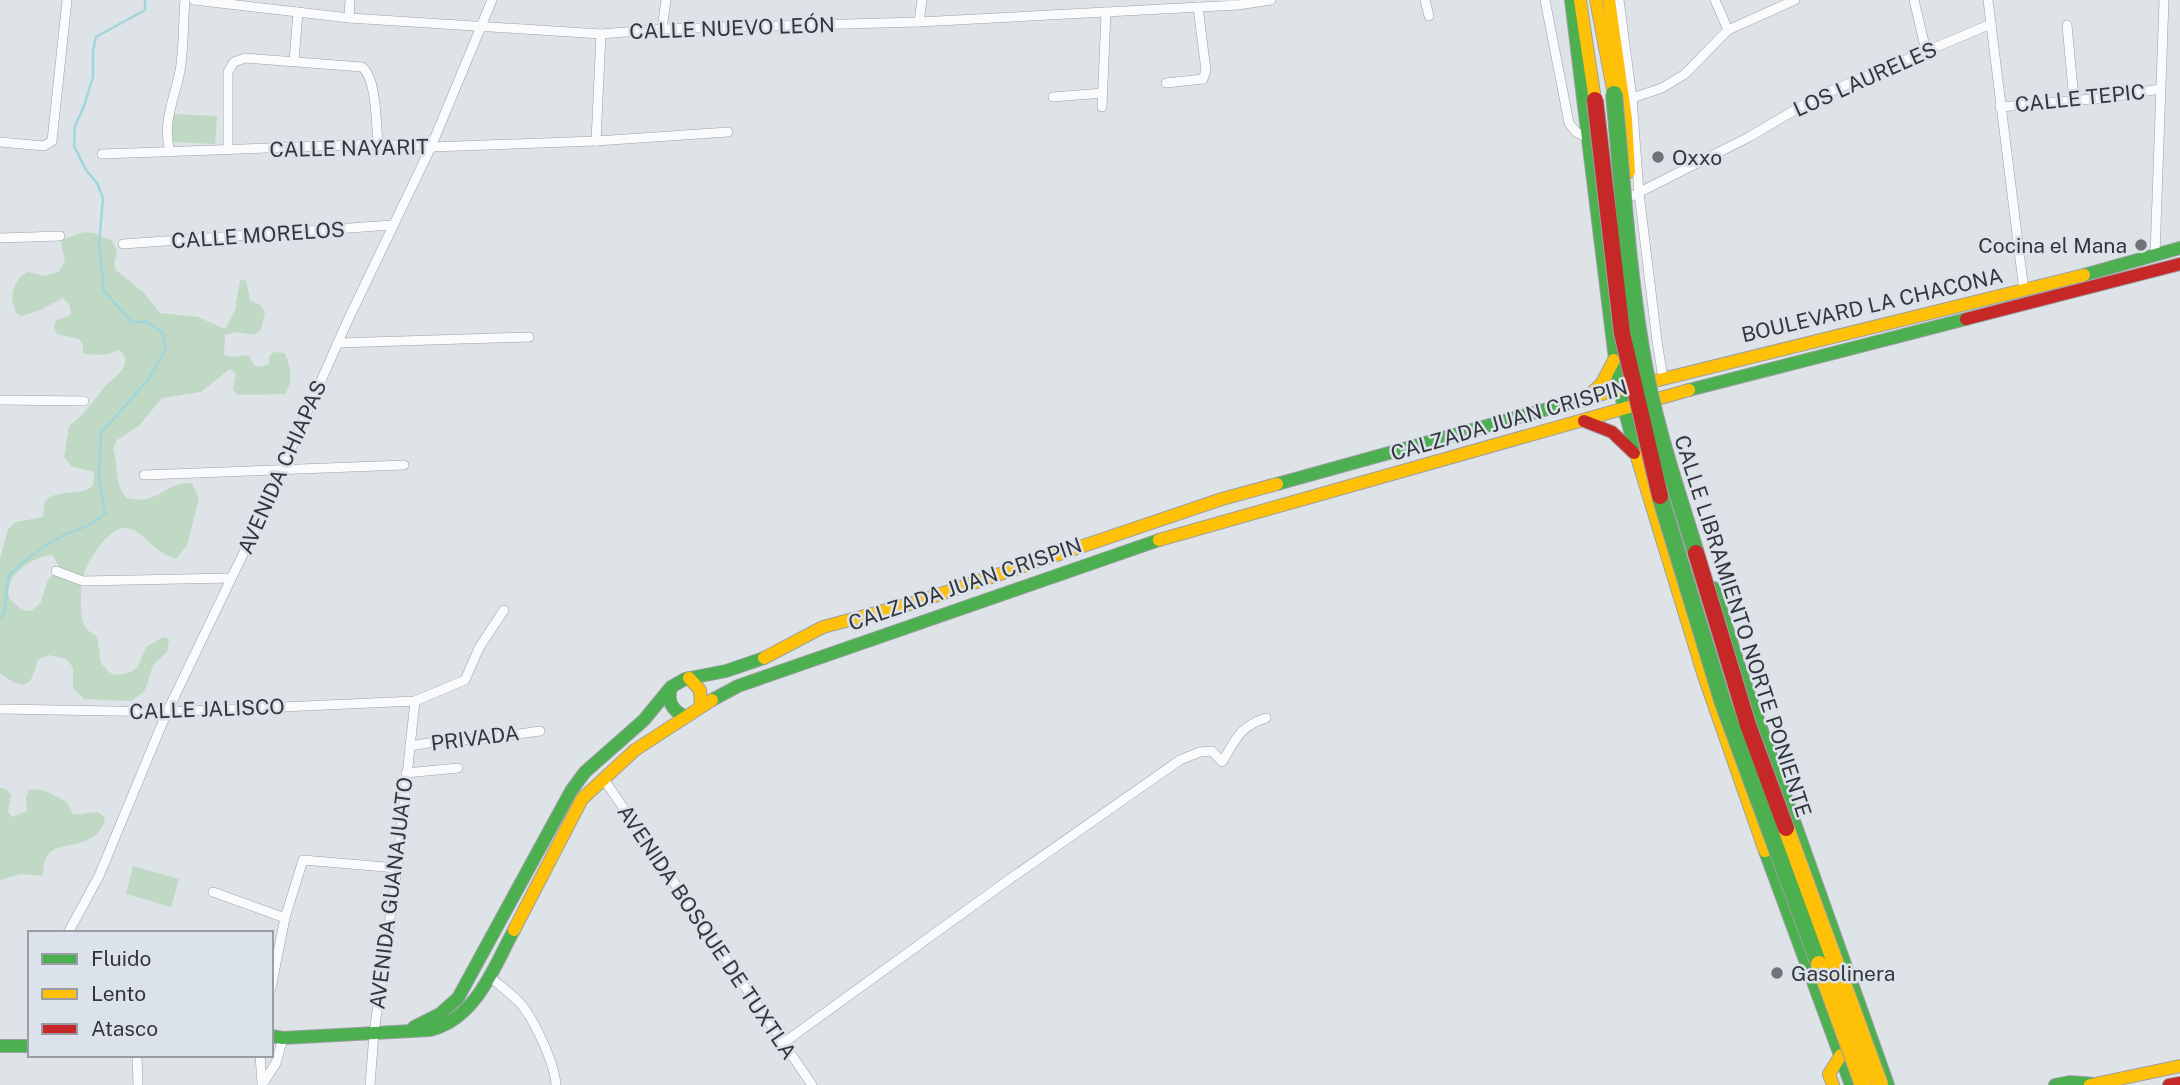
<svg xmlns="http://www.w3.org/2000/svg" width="2180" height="1085" font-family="'Public Sans',sans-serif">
<rect width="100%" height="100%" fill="#dee3e8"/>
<g fill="#bfd9c5" fill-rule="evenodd">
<path d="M173,114L217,116L215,144L172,142Z"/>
<path d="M84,232L94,233L112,241L117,251L114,264L116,270L144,293L160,313L198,317L225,329L235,310L240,280H246L250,300L260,305L265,312L261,329L254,335L237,332L225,335L224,355L232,357L248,355L254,365L261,367L269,364V357L273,352L284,353C291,362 293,385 285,394L237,395L233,389L236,373L230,369L201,392L162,398L139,426L117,440L113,449C119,465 114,486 127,498C158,506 166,481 192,483L199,499L187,545L176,559C171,557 166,555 161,552C149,545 141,530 126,528C109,526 88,560 84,574C80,585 79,616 85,627C88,632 94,633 97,637L101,663L110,673L117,675L131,672L137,668L146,647L163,637L169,639L167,652L153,665L145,691L131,701L84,699L73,688V668L67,659L48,655L39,659C35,665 36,669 33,675C26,694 9,680 0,673V559L8,529L16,522L43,517L45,501C58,488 80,497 93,486L94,472L71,466L64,457L69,426C83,416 92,403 103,389C112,378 137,365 119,350L105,355L83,354V346L79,339L57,334L54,328L56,320L69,316L71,313L69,304L63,298L38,311L22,316L17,314C8,300 12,279 28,272L44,276L59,272L65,260C58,235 61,241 84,232ZM53,555L59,567L47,582L41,602L31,611L22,610L9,598C3,575 33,556 53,555Z"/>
<path d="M0,788L6,789L11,795L8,812L12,817L27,811L26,797L29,790C46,787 52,796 66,801L73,814C85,817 102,804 105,822C86,861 43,828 43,876L21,874L0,880Z"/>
<path d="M133,866L179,879L171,907L126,894Z"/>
</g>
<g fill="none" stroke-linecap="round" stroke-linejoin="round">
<path stroke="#a0d6db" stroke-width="2.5" d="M0,618L4,613L9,575C25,560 42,546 62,536C81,527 88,529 105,513L99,476L101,433L149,379L166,349L162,332L147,322H132L104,291L99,245L103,198L97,183L86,170L74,146L75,126L84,106L93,77V51L96,37L145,10V0"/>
<g stroke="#9da0a3" stroke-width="10">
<g id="street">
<path d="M194,0L349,18L601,34L662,29L919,22L1238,5L1271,0"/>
<path d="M1425,0L1429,16"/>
<path d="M1545,0L1569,123L1576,132L1588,138"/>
<path d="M1619,0L1632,98L1639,193L1657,341L1663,378"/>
<path d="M1715,0L1728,30"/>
<path d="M1914,0L1926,51"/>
<path d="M1988,0L2024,291"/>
<path d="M349,18L350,0"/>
<path d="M919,22L922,0"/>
<path d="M2067,25L2074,100"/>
<path d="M662,29L666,0"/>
<path d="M294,61L298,12"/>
<path d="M1166,83L1203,79L1206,71L1198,7"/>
<path d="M1053,97L1103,93"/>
<path d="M1632,98L1662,88L1685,74L1728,30L1795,0"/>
<path d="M1102,107L1106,12"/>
<path d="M2000,107L2103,98L2160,89"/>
<path d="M596,141L601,34"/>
<path d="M0,142L44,146L52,141L67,0"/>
<path d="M228,150V72L234,62L245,58L362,67C377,79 376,125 378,144"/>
<path d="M170,152C162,123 174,100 180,71C184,48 183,23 185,0"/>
<path d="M102,154L378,144L431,147L596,141L728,132"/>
<path d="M1630,197L1749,137L1817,97L1991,24"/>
<path d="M0,238L60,236"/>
<path d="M123,244L392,225"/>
<path d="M2155,255L2164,0"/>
<path d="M338,343L529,337"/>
<path d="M0,400L84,401"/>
<path d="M144,475L404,465"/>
<path d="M56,571L83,581L231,578"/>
<path d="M0,709L167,712L415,701L465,680L479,648L504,610"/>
<path d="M410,746L453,739L477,740L540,731"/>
<path d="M406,773L458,768"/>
<path d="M603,778L812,1085"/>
<path d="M213,892L285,918"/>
<path d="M68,933L99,876L167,712L259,521L347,322L431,147L492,0"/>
<path d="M489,976C498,984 509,992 518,1001C533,1016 555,1064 556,1085"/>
<path d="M271,988L285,918L303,860L397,868"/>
<path d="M782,1044L1007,881L1180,760L1200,752L1212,751L1222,762C1236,739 1240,726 1266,718"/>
<path d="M137,1055L138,1085"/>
<path d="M260,1055L262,1083"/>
<path d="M262,1085L276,1063L283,1038"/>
<path d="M370,1085L374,1033L397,868L415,701"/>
</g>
</g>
<g stroke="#9da0a3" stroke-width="14">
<g id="fast">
<path d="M1571,0L1615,359L1623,404L1636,454"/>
<path d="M2084,275L2180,248"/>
<path d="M1689,390L1966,319"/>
<path d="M1277,484L1598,395"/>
<path d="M1714,588L1739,666L1888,1085"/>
<path d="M671,688C667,701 672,710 684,716"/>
<path d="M712,700L738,686L1159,540"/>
<path d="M1765,851L1851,1085"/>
<path d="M414,1027L440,1014L458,998L571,791L585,772L644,720L671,687L685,679L726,671L764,658"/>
<path d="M271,1036L283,1038L430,1030C476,1019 494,967 514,930"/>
<path d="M0,1046H30"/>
<path d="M2055,1085L2070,1082L2094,1084"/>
</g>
</g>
<g stroke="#9da0a3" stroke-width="14">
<g id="slow">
<path d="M1580,0L1595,100"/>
<path d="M1596,0L1614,94"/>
<path d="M1609,0L1626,119L1629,172"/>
<path d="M1598,395L2084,275"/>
<path d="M1584,401L1602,383L1614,360"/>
<path d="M1636,454L1704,676L1765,851"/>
<path d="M1159,540L1689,390"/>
<path d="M764,658L823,627L917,602L1222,499L1277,484"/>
<path d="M689,678L700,690L701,706"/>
<path d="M514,930L582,799L635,750L712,700"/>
<path d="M1833,1085L1829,1074L1841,1055"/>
<path d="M2090,1085L2180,1066"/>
</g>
</g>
<g stroke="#9da0a3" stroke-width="14">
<g id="jam">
<path d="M1966,319L2180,264"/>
<path d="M1584,421L1612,432L1634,453"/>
<path d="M2169,1085L2180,1083"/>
</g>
</g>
<use href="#street" stroke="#fafbfc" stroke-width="9"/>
<use href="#fast" stroke="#4caf50" stroke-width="12"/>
<use href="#slow" stroke="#ffc107" stroke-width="12"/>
<use href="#jam" stroke="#c62828" stroke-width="12"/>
<g stroke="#9da0a3" stroke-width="18" stroke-linecap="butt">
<g id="fast-bridge">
<path d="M1614,94C1622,178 1627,264 1641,348C1652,418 1675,485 1696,553"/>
<path d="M1660,496L1723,703L1819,964"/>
</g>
</g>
<g stroke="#9da0a3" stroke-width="18" stroke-linecap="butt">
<g id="slow-bridge">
<path d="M1786,828L1880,1085"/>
<path d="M1819,964L1863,1085"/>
</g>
</g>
<g stroke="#9da0a3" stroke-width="18" stroke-linecap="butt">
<g id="jam-bridge">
<path d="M1595,100L1622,333L1660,496"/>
<path d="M1696,553L1748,725L1786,828"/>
</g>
</g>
<use href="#fast-bridge" stroke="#4caf50" stroke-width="16"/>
<use href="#slow-bridge" stroke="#ffc107" stroke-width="16"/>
<use href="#jam-bridge" stroke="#c62828" stroke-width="16"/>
</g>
<g fill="#707377" stroke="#dbe2eb" stroke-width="2.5">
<circle cx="1658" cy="157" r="7"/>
<circle cx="2141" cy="245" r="7"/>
<circle cx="1777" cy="973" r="7"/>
</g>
<g text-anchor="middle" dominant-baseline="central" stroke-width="5" stroke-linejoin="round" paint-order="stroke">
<g font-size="21" fill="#34373a" stroke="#dbe2eb">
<text transform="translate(732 28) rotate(-2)">CALLE NUEVO LEÓN</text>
<text transform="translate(1865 79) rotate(-24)">LOS LAURELES</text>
<text transform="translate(2080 98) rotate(-6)">CALLE TEPIC</text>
<text transform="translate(349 148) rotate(-1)">CALLE NAYARIT</text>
<text transform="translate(258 235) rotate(-4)">CALLE MORELOS</text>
<text transform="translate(1872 305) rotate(-13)">BOULEVARD LA CHACONA</text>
<text transform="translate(1509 420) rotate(-16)">CALZADA JUAN CRISPIN</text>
<text transform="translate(282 467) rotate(-66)">AVENIDA CHIAPAS</text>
<text transform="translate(965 584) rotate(-19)">CALZADA JUAN CRISPIN</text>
<text transform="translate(1743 626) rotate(72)">CALLE LIBRAMIENTO NORTE PONIENTE</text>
<text transform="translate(207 709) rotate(-2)">CALLE JALISCO</text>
<text transform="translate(475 738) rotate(-7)">PRIVADA</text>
<text transform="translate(391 893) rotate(-83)">AVENIDA GUANAJUATO</text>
<text transform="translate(707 932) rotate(56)">AVENIDA BOSQUE DE TUXTLA</text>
</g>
<g font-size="21" fill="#34373a" stroke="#dbe2eb" text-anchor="start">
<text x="1672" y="157">Oxxo</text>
<text x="2127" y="245" text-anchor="end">Cocina el Mana</text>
<text x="1791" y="973">Gasolinera</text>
</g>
</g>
<rect x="28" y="931" width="245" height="126" fill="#dbe2eb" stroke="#989ea4" stroke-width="2"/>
<rect x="42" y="954" width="35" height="10" fill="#4caf50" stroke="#989ea4" stroke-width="2"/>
<text x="91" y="966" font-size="21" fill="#34373a">Fluido</text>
<rect x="42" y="989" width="35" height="10" fill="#ffc107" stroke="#989ea4" stroke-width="2"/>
<text x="91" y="1001" font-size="21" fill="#34373a">Lento</text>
<rect x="42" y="1024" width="35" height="10" fill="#c62828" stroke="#989ea4" stroke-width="2"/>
<text x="91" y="1036" font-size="21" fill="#34373a">Atasco</text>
</svg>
